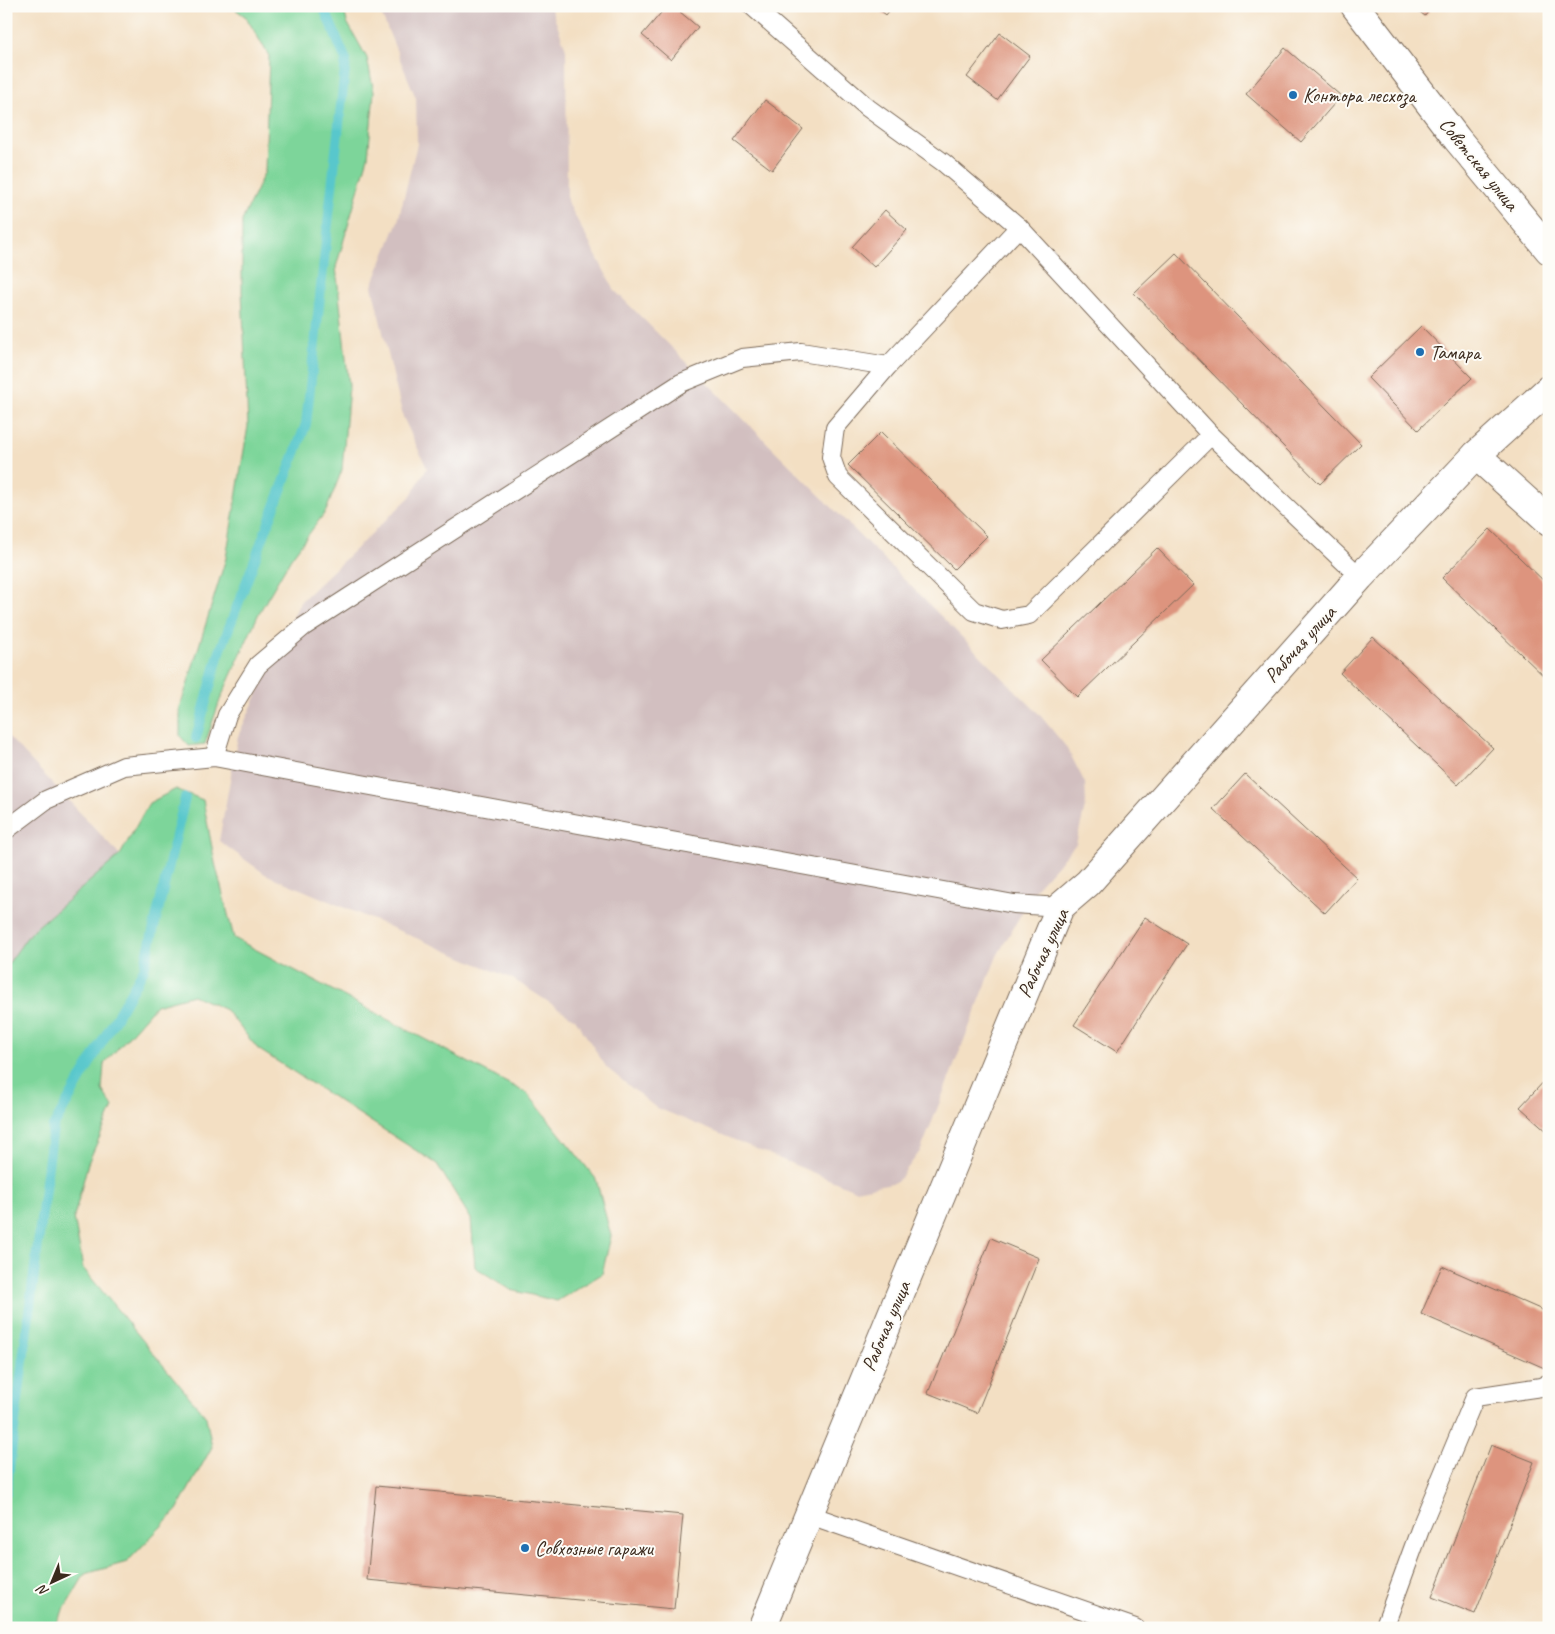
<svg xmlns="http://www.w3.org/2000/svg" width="1555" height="1634" font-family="Caveat,sans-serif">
<rect width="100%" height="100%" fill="#fdfcf7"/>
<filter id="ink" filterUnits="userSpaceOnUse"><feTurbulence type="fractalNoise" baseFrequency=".02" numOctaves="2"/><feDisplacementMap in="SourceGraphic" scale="10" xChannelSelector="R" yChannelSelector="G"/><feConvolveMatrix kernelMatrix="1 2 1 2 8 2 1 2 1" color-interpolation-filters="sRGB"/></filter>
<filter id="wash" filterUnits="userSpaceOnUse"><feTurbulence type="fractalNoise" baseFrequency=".0096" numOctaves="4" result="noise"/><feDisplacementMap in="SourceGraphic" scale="20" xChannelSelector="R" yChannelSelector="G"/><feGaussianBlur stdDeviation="1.12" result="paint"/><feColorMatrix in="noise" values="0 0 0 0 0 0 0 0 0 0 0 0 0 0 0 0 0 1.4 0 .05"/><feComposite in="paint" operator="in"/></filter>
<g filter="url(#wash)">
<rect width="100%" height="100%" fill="#f3dfc3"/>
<g fill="#d2bfc0">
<path d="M378,6H550L566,49L567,201L615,291L1039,714L1067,748L1085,783L1086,803L1076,844L1036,888L997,956L921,1150L897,1182L855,1190L655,1107L607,1068L575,1019L513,979L265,874L219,841L238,736L300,602L410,497L427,468L403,417L372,286L398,221L417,144L416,98Z"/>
<path d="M6,734L120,855L30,933L6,967Z"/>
</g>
<g fill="#7dd59a" stroke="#5c805c">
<path d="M231,6H343L347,22L367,58L374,92L368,157L336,267L349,386L342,470L326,511L291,558L259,613L220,700L205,744L189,746L180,736V708L226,558L248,426L242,291V221L265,171L269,56L246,17Z"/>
<path d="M176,789L203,800L215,863L234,938L528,1094L596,1179L611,1236L602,1274L557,1301L511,1290L475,1267L471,1219L437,1164L258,1049L226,1010L193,995L156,1005L104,1064L102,1090L113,1107L88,1163L74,1217L83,1268L206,1417L212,1447L177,1510L127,1562L85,1574L53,1628H6V967L30,933L120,855L149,803Z"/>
</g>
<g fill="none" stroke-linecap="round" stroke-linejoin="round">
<g stroke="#59c7cc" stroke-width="10">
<path d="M196,738L218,657L306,424L346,60L323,6"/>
<path d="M6,1492L53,1127L144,969L185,798"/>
</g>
</g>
<g id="blocks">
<g fill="#dd947e">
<path d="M667,6H673L698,27L671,60L642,35Z"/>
<path d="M875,6H893L886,15Z"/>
<path d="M1412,6H1432L1425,16Z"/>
<path d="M1000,33L1030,56L997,100L967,77Z"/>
<path d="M1285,48L1341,96L1301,142L1246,94Z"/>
<path d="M765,100L803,129L772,170L734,141Z"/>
<path d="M885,210L907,230L874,267L852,247Z"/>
<path d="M1176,253L1361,444L1320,484L1134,293Z"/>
<path d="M1421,326L1472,378L1418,430L1368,378Z"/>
<path d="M881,432L987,536L954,569L848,465Z"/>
<path d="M1490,529L1549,586V681L1442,578Z"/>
<path d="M1157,548L1193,585L1077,697L1041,660Z"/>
<path d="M1373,637L1493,748L1458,785L1340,673Z"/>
<path d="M1245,774L1357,878L1325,913L1213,809Z"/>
<path d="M1145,917L1187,944L1117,1052L1074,1025Z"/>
<path d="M1549,1076V1133L1520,1107Z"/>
<path d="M991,1238L1039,1258L977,1413L928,1393Z"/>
<path d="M1442,1266L1549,1313V1370L1421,1314Z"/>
<path d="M1491,1445L1534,1462L1475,1614L1432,1597Z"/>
<path d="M376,1486L683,1515L674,1609L367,1580Z"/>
</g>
</g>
</g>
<g filter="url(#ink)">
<use href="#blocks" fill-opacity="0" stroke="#7b6958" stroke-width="1"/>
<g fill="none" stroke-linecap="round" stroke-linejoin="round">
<g stroke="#7b6958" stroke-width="20">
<g id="lane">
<path d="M752,6L868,108L944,163L1019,227L1211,435L1360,577"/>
<path d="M1019,227L888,366L835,428L831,457L838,477L974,611L1002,620L1029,615L1211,435"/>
<path d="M214,757L227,715L258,665L303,627L681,383L742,358L801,352L888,366"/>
<path d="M6,830L46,800L124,766L214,757L1014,904L1060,907"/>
<path d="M807,1514L1135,1628"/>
<path d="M1384,1628L1422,1524L1475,1397L1541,1387L1549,1383"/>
</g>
</g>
<g stroke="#7b6958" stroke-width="30">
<g id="street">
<path d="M1355,6L1457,139L1549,250"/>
<path d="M1476,455L1549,521"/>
<path d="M762,1628L1060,907L1088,883L1360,577L1476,455L1549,389"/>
</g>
</g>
<use href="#lane" stroke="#fff" stroke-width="18"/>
<use href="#street" stroke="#fff" stroke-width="28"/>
</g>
</g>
<g fill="#1f6fb2" stroke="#fdfcf7" stroke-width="2">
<circle cx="1293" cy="95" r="5"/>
<circle cx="1420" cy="352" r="5"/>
<circle cx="525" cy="1548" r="5"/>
</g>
<g text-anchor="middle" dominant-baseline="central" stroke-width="4" stroke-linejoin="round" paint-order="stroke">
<g font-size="20" fill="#3b2a1e" stroke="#fdfcf7" text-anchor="start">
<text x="1303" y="95">Контора лесхоза</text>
<text x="1430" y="352">Тамара</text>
<text x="535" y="1548">Совхозные гаражи</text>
</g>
<g font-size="20" fill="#3b2a1e" stroke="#fdfcf7">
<text transform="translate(1479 164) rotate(51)">Советская улица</text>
<text transform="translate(1300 644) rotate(-48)">Рабочая улица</text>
<text transform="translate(1043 953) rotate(-65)">Рабочая улица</text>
<text transform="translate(886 1326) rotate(-67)">Рабочая улица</text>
</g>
</g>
<rect width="1555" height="1634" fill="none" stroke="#fdfcf7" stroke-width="25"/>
<g transform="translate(52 1582) rotate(224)" stroke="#fdfcf7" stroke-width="4" paint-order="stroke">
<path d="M0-4L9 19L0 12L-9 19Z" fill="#3b2a1e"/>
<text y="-8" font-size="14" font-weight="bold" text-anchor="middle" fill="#3b2a1e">N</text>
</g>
</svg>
